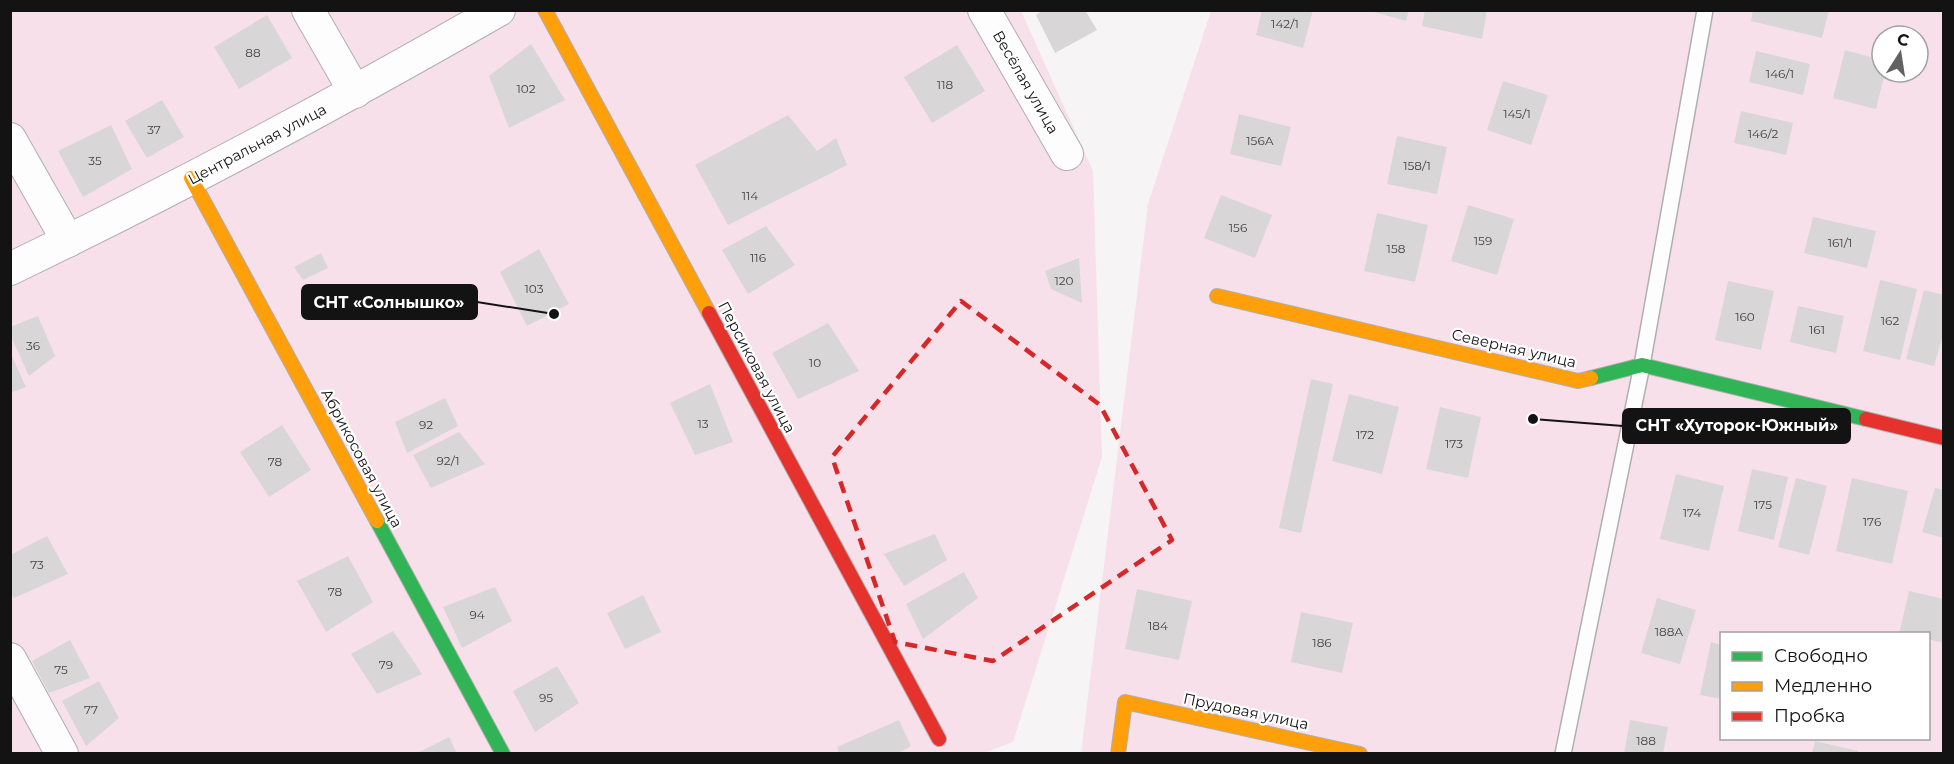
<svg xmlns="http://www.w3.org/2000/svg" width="1954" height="764" font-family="Montserrat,sans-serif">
<rect width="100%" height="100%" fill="#f6f4f5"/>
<g fill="#f8e0eb" fill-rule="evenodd">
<path d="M10,11H1021L1093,171L1102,457L1013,742L981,754L11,753Z"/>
<path d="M1211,11H1943V753L1081,754L1148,204ZM1882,36H1918V72H1882ZM1722,634H1928V738H1722Z"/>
</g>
<g fill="#d8d6d7">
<path d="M1043,10H1085L1097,30L1055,53L1036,15Z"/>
<path d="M1262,10H1313L1303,48L1256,35Z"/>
<path d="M1367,10H1409L1406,21Z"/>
<path d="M1425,10H1487L1482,39L1422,26Z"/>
<path d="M1753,10H1829L1822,38L1751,21Z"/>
<path d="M267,15L292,58L239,89L214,47Z"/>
<path d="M531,44L565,100L509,128L489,76Z"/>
<path d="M957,45L985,91L932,123L904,77Z"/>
<path d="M1845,50L1882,60V72H1885L1876,109L1833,98Z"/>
<path d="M1756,51L1810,64L1803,95L1749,82Z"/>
<path d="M1503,81L1548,95L1531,145L1487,130Z"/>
<path d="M162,100L184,137L147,158L125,121Z"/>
<path d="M1741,111L1793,123L1786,155L1734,143Z"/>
<path d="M1239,114L1291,127L1281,166L1230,154Z"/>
<path d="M788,115L817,151L836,138L847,165L728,225L695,165Z"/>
<path d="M111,125L132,169L83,197L58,151Z"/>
<path d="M1397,136L1447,147L1437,194L1387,184Z"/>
<path d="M1221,195L1272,215L1255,258L1204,238Z"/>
<path d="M1468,205L1514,219L1497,275L1451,261Z"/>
<path d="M1377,213L1428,225L1415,282L1364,271Z"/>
<path d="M1813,217L1876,231L1867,268L1804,253Z"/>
<path d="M766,226L795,265L748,294L722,250Z"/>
<path d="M539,249L569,304L527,326L500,272Z"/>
<path d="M321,253L328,268L303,280L294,267Z"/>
<path d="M1079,258L1082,303L1051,289L1045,271Z"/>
<path d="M1880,280L1917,289L1900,360L1863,351Z"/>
<path d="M1728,281L1774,291L1761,350L1715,340Z"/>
<path d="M1924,290L1944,295V331L1934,366L1906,359Z"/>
<path d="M1798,306L1844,316L1836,353L1790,342Z"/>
<path d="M38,316L55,356L29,376L10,334V327Z"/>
<path d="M828,323L859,371L798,399L772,353Z"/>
<path d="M10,352L26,387L10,393Z"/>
<path d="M1311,379L1333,384L1301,533L1279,528Z"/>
<path d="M710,384L733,442L695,455L670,403Z"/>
<path d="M1349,394L1399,407L1382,474L1332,461Z"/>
<path d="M445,398L458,426L407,453L395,422Z"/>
<path d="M1440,407L1481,417L1468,478L1426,469Z"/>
<path d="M282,425L311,470L269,497L240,452Z"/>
<path d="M459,432L485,464L431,488L413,455Z"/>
<path d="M1752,469L1788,477L1774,540L1738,531Z"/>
<path d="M1676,474L1724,486L1709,551L1660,539Z"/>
<path d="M1796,478L1827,486L1809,555L1778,547Z"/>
<path d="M1852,478L1908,491L1892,564L1836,551Z"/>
<path d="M1935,488L1944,490V538L1922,532Z"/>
<path d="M935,534L947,560L904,586L884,554Z"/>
<path d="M47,536L68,574L14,598L10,591V555Z"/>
<path d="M348,556L373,602L326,632L297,581Z"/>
<path d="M964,572L978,598L923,639L906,604Z"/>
<path d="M495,587L512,621L462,648L443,607Z"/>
<path d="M1137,589L1192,601L1179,660L1125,649Z"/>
<path d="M1909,591L1944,599V643L1928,639V634H1899Z"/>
<path d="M643,595L661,632L625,649L607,613Z"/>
<path d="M1657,598L1696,610L1680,664L1641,653Z"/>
<path d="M1301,612L1353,623L1342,673L1291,662Z"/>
<path d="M393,631L422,674L377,694L351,654Z"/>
<path d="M70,640L90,678L49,693L32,661Z"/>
<path d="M1711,642L1722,645V699L1700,695Z"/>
<path d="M557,666L579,703L535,732L513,691Z"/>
<path d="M99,681L119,718L86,746L62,701Z"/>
<path d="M899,720L911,746L897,754H839L837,747Z"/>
<path d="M1630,720L1668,727L1663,754H1624Z"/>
<path d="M449,737L457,754H415Z"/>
<path d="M1815,741L1858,751V754H1812Z"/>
</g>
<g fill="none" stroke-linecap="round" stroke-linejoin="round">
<g stroke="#b0afaf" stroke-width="18">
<path id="lane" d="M1563,754L1642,365L1705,10"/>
</g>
<g stroke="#b0afaf" stroke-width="34">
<g id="street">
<path d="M308,10L355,92"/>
<path d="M984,10L1067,154"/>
<path d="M10,139L68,241"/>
<path d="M10,269C176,189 339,102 499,10"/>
<path d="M10,659L62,754"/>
</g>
</g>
<g stroke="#b0afaf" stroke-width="16">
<g id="fast">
<path d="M1591,378L1642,365L1866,419"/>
<path d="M377,521L503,754"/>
</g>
</g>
<g stroke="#b0afaf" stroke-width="16">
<g id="slow">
<path d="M545,10L709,313"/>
<path d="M191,178L377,521"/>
<path d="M1217,296L1578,381L1591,378"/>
<path d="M1118,754L1125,702L1360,754"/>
</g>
</g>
<g stroke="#b0afaf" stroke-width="16">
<g id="jam">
<path d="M709,313L939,739"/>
<path d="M1866,419L1944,438"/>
</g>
</g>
<use href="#lane" stroke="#fefdfe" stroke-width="15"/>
<use href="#street" stroke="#fefdfe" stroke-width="32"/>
<use href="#fast" stroke="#30b455" stroke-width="14"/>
<use href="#slow" stroke="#ff9f0a" stroke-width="14"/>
<use href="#jam" stroke="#e5322d" stroke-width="14"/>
</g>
<path fill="none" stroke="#d62828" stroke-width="4.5" stroke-dasharray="12 8" stroke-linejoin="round" d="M961,301L1100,405L1172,540L993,661L895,642L832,457Z"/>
<g text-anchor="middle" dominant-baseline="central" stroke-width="4.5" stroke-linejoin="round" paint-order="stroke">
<g font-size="12" fill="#454445">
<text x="1285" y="23">142/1</text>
<text x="253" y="52">88</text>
<text x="1780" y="73">146/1</text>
<text x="945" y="84">118</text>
<text x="526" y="88">102</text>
<text x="1517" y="113">145/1</text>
<text x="154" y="129">37</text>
<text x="1763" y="133">146/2</text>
<text x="1260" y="140">156А</text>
<text x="95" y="160">35</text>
<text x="1417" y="165">158/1</text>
<text x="750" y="195">114</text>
<text x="1238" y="227">156</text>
<text x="1483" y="240">159</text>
<text x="1840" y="242">161/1</text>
<text x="1396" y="248">158</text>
<text x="758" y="257">116</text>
<text x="1064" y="280">120</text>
<text x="534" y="288">103</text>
<text x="1745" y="316">160</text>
<text x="1890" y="320">162</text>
<text x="1817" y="329">161</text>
<text x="33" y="345">36</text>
<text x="815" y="362">10</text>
<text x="703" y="423">13</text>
<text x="426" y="424">92</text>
<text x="1365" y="434">172</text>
<text x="1454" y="443">173</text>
<text x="448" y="460">92/1</text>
<text x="275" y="461">78</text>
<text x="1763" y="504">175</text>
<text x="1692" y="512">174</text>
<text x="1872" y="521">176</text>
<text x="37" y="564">73</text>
<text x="335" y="591">78</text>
<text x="477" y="614">94</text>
<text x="1158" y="625">184</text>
<text x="1669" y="631">188А</text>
<text x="1322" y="642">186</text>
<text x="386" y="664">79</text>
<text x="61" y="669">75</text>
<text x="546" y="697">95</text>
<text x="91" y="709">77</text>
<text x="1646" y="740">188</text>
</g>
<g font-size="15" fill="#141314" stroke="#fff">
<text transform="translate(1026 82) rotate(60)">Весёлая улица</text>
<text transform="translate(257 144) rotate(-28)">Центральная улица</text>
<text transform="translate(1514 348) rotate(13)">Северная улица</text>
<text transform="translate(757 367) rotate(62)">Персиковая улица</text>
<text transform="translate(362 458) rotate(62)">Абрикосовая улица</text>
<text transform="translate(1246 711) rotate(12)">Прудовая улица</text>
</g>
</g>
<path fill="none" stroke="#141314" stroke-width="2" d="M554 314L477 302M1533 419L1623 426"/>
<g fill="#141314" stroke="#fff" stroke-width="2">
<circle cx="554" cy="314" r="6"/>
<circle cx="1533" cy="419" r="6"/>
</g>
<g fill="#141314" stroke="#141314" stroke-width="2">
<rect x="302" y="285" width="175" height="34" rx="6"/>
<rect x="1623" y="409" width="227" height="34" rx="6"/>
</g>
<g font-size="16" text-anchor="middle" font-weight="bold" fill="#fff">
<text x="389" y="308">СНТ «Солнышко»</text>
<text x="1737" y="431">СНТ «Хуторок-Южный»</text>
</g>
<rect width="1954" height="764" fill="none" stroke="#141314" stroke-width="24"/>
<rect x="1720" y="632" width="210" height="108" fill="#ffffff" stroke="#a1a1a1" stroke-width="1.5"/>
<rect x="1732" y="652" width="30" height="9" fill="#30b455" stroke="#a1a1a1" stroke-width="1.5"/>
<text x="1774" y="662" font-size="18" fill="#141314">Свободно</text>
<rect x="1732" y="682" width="30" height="9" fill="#ff9f0a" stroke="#a1a1a1" stroke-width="1.5"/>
<text x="1774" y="692" font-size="18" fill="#141314">Медленно</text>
<rect x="1732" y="712" width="30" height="9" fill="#e5322d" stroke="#a1a1a1" stroke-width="1.5"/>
<text x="1774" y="722" font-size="18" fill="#141314">Пробка</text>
<g transform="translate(1900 54) rotate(12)"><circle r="28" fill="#ffffff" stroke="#a1a1a1" stroke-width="1.5"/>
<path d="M0-4.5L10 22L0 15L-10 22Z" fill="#636263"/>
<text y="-9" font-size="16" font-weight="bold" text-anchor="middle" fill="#141314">С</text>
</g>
</svg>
